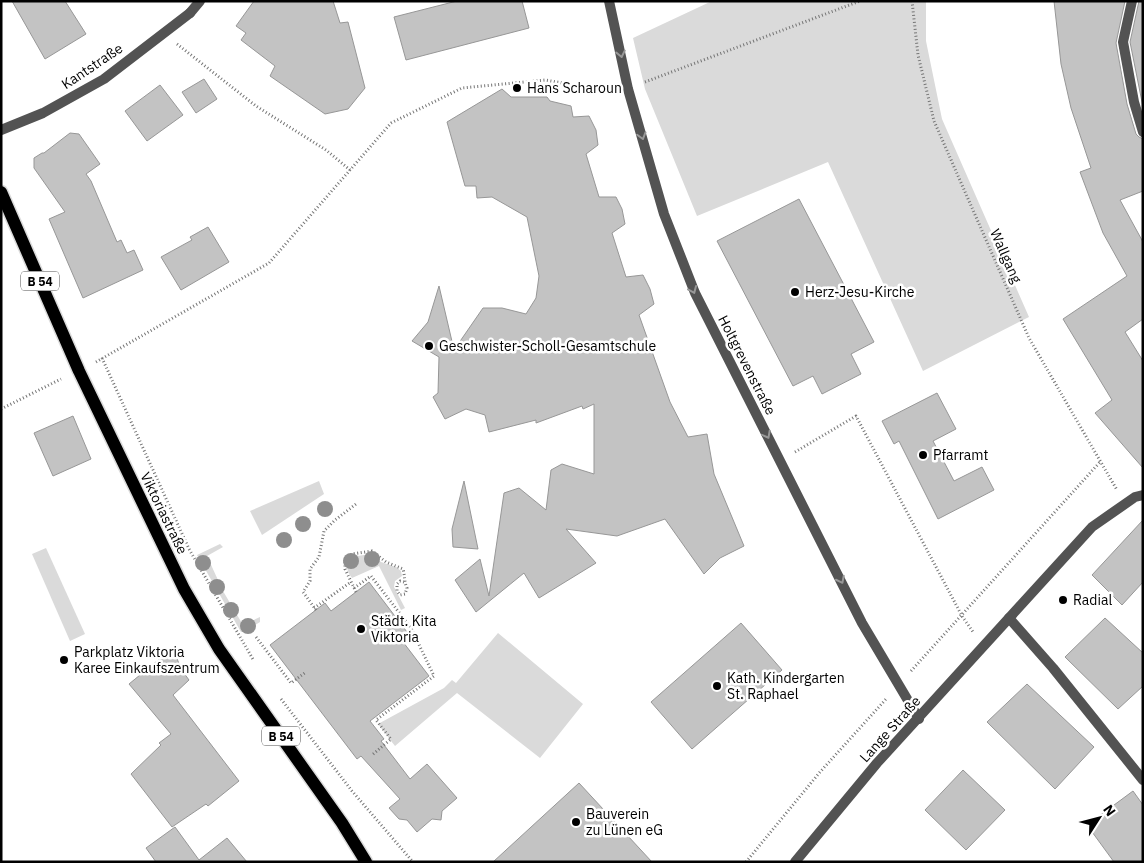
<svg xmlns="http://www.w3.org/2000/svg" width="1144" height="863" font-family="'IBM Plex Sans',sans-serif">
<rect width="100%" height="100%" fill="#fff"/>
<g fill="#dadada">
<path d="M712,1H926V41L942,119L1029,317L923,371L828,162L697,216L645,89L633,38Z"/>
<path d="M319,481L324,494L262,535L250,511Z"/>
<path d="M220,544L223,547L207,556L223,591L243,625L260,617V622L244,632H241L197,555Z"/>
<path d="M46,548L85,634L70,641L32,554Z"/>
<path d="M371,554L381,562L396,567L401,571L402,576L395,581L394,587L405,608L401,610L379,566L352,578C347,571 345,566 350,557Z"/>
<path d="M498,633L583,704L540,758L457,693L395,746L378,724L444,688L452,680L456,683Z"/>
</g>
<g fill="#c3c3c3" stroke="#979797">
<path d="M12,1H65L86,34L45,59Z"/>
<path d="M254,1H333L340,23L348,22L365,88L348,109L325,114L270,76L275,66L241,40L246,33L236,26Z"/>
<path d="M457,1H522L529,28L406,60L394,17Z"/>
<path d="M1054,1H1125L1116,43L1127,104L1136,134L1139,137L1143,139V191L1120,200L1143,242V319L1125,332L1143,361V468L1095,413L1112,400L1063,319L1127,276L1103,233L1080,172L1091,168L1071,108L1061,64Z"/>
<path d="M1139,1H1143V107L1130,42Z"/>
<path d="M204,79L217,99L196,113L182,92Z"/>
<path d="M160,85L183,115L147,141L125,111Z"/>
<path d="M502,89L511,97H547L550,101L571,106L573,117L589,116L596,130L598,145L586,154L599,197H616L622,209L625,224L612,233L626,277L643,275L650,289L654,304L639,315L670,402L688,437L707,434L714,474L744,546L720,558L704,574L665,519L617,536L566,529L596,563L539,598L524,573L476,612L455,580L480,559L489,596L504,493L519,488L546,510L551,470L562,464L594,474V404L583,409L582,406L536,423V420L489,432L485,415L466,409L445,419L433,397L438,393L439,357L412,341L428,322L439,286L454,350L483,308H502L526,314L536,298L539,276L527,217L492,197L477,198L476,186H465L447,122Z"/>
<path d="M70,133L79,134L100,164L86,174L91,181L117,242L121,240L127,253L134,250L143,270L83,298L49,219L65,212L34,168V158L42,153H44Z"/>
<path d="M799,199L874,342L851,354L861,374L822,394L813,376L793,386L717,241Z"/>
<path d="M208,227L229,262L181,290L161,257L192,240L190,237Z"/>
<path d="M937,393L956,429L933,441L954,481L982,467L994,490L938,519L899,441L894,444L882,421Z"/>
<path d="M73,416L91,459L53,476L34,433Z"/>
<path d="M464,481L478,549L453,547L452,529Z"/>
<path d="M1143,520V582L1122,605L1092,575Z"/>
<path d="M369,582L407,632L400,638L429,676L370,721L384,739L381,741L410,779L427,764L457,798L442,811L441,820L432,819L417,832L407,820L399,819L389,808L400,799L361,756L357,759L270,645L325,603L331,611Z"/>
<path d="M1105,618L1143,653V686L1118,709L1065,657Z"/>
<path d="M741,623L782,670L692,749L651,702Z"/>
<path d="M173,648L181,669L189,680L173,695L239,781L208,806L206,804L172,827L131,774L161,745L159,743L171,734L129,684Z"/>
<path d="M1027,684L1094,747L1055,789L987,722Z"/>
<path d="M963,770L1005,810L966,850L925,810Z"/>
<path d="M579,783L652,862H493Z"/>
<path d="M1133,791L1143,805V862H1114L1087,825Z"/>
<path d="M175,827L199,860L227,838L247,862H156L146,848Z"/>
</g>
<g fill="none" stroke-linecap="round" stroke-linejoin="round">
<g stroke="#dbdbdb" stroke-width="15">
<path id="primary" d="M1,192L79,371L184,589L219,649L342,823L366,862"/>
</g>
<g stroke="#757575" stroke-width="3" stroke-dasharray="1 2.5" stroke-linecap="butt">
<path d="M912,1L918,55L934,121L1029,338L1117,490"/>
<path d="M177,44L256,106L326,150L350,170"/>
<path d="M645,82L860,1"/>
<path d="M102,358L189,549L254,661"/>
<path d="M96,362L269,263L391,123L462,88L545,80L610,91"/>
<path d="M1,409L61,379"/>
<path d="M795,452L856,416L962,616L973,632"/>
<path d="M354,588L371,576L411,628L434,676L376,720L391,739L372,755"/>
<path d="M356,592L345,569V560L352,554L372,551L386,562L403,569C405,576 404,582 407,588L405,594L400,595L397,591V584L400,581L404,582"/>
<path d="M314,608L351,582"/>
<path d="M316,610L303,592L310,581V569L319,557L324,531L335,520L356,504"/>
<path d="M256,637L291,683L306,672"/>
<path d="M911,671L1100,462"/>
<path d="M281,699L352,791L413,862"/>
<path d="M746,862L820,772L887,698"/>
</g>
<path stroke="#535353" stroke-width="10" d="M190,13L200,1"/>
<g stroke="#535353" stroke-width="10">
<path d="M609,1L628,89L664,214L695,293L862,623L919,719"/>
<path d="M1132,1L1123,42L1134,102L1143,132"/>
<path d="M1,130L43,113L104,79L190,13"/>
<path d="M1009,618L1053,668L1143,780"/>
<path d="M795,862L877,763L1092,527L1135,497L1143,495"/>
</g>
<use href="#primary" stroke="#000" stroke-width="12"/>
</g>
<g fill="#8e8e8e">
<circle cx="325" cy="509" r="8"/>
<circle cx="303" cy="524" r="8"/>
<circle cx="284" cy="540" r="8"/>
<circle cx="372" cy="559" r="8"/>
<circle cx="351" cy="561" r="8"/>
<circle cx="203" cy="563" r="8"/>
<circle cx="217" cy="587" r="8"/>
<circle cx="231" cy="610" r="8"/>
<circle cx="248" cy="626" r="8"/>
</g>
<defs><path id="oneway-chevron" d="M-2-3.5L2.5 0L-2 3.5" fill="none" stroke-width="1.6" stroke-linecap="round" stroke-linejoin="round" transform="scale(1.25)"/></defs>
<g stroke="#989898">
<use href="#oneway-chevron" transform="translate(621 54) rotate(78)"/>
<use href="#oneway-chevron" transform="translate(642 136) rotate(74)"/>
<use href="#oneway-chevron" transform="translate(693 290) rotate(67)"/>
<use href="#oneway-chevron" transform="translate(767 435) rotate(62)"/>
<use href="#oneway-chevron" transform="translate(841 580) rotate(63)"/>
</g>
<g fill="#000" stroke="#fff" stroke-width="2">
<circle cx="517" cy="88" r="5"/>
<circle cx="795" cy="292" r="5"/>
<circle cx="429" cy="346" r="5"/>
<circle cx="923" cy="455" r="5"/>
<circle cx="1063" cy="600" r="5"/>
<circle cx="361" cy="629" r="5"/>
<circle cx="64" cy="660" r="5"/>
<circle cx="717" cy="686" r="5"/>
<circle cx="576" cy="822" r="5"/>
</g>
<g text-anchor="middle" dominant-baseline="central" stroke-width="5" stroke-linejoin="round" paint-order="stroke">
<g fill="#fff" stroke="#4c4c4c" stroke-width="1">
<rect x="21" y="271.5" width="38" height="19" rx="4"/>
<rect x="262" y="726.5" width="38" height="19" rx="4"/>
</g>
<g font-size="12" font-weight="bold" fill="#000">
<text x="40" y="281">B 54</text>
<text x="281" y="736">B 54</text>
</g>
<g font-size="14" fill="#000" stroke="#fff">
<text transform="translate(92 66) rotate(-34)">Kantstraße</text>
<text transform="translate(1006 256) rotate(66)">Wallgang</text>
<text transform="translate(747 365) rotate(63)">Holtgrevenstraße</text>
<text transform="translate(164 513) rotate(64)">Viktoriastraße</text>
<text transform="translate(890 729) rotate(-48)">Lange Straße</text>
</g>
<g font-size="14" fill="#000" stroke="#fff" text-anchor="start">
<text x="527" y="88">Hans Scharoun</text>
<text x="805" y="292">Herz-Jesu-Kirche</text>
<text x="439" y="346">Geschwister-Scholl-Gesamtschule</text>
<text x="933" y="455">Pfarramt</text>
<text x="1073" y="600">Radial</text>
<text x="371" y="621">Städt. Kita<tspan x="371" dy="16">Viktoria</tspan></text>
<text x="74" y="652">Parkplatz Viktoria<tspan x="74" dy="16">Karee Einkaufszentrum</tspan></text>
<text x="727" y="678">Kath. Kindergarten<tspan x="727" dy="16">St. Raphael</tspan></text>
<text x="586" y="814">Bauverein<tspan x="586" dy="16">zu Lünen eG</tspan></text>
</g>
</g>
<rect width="1144" height="863" fill="none" stroke="#000000" stroke-width="5"/>
<g transform="translate(1099 818) rotate(54)" stroke="#ffffff" stroke-width="4" paint-order="stroke">
<path d="M0-4L9 19L0 12L-9 19Z" fill="#000000"/>
<text y="-8" font-size="14" font-weight="bold" text-anchor="middle" fill="#000000">N</text>
</g>
</svg>
